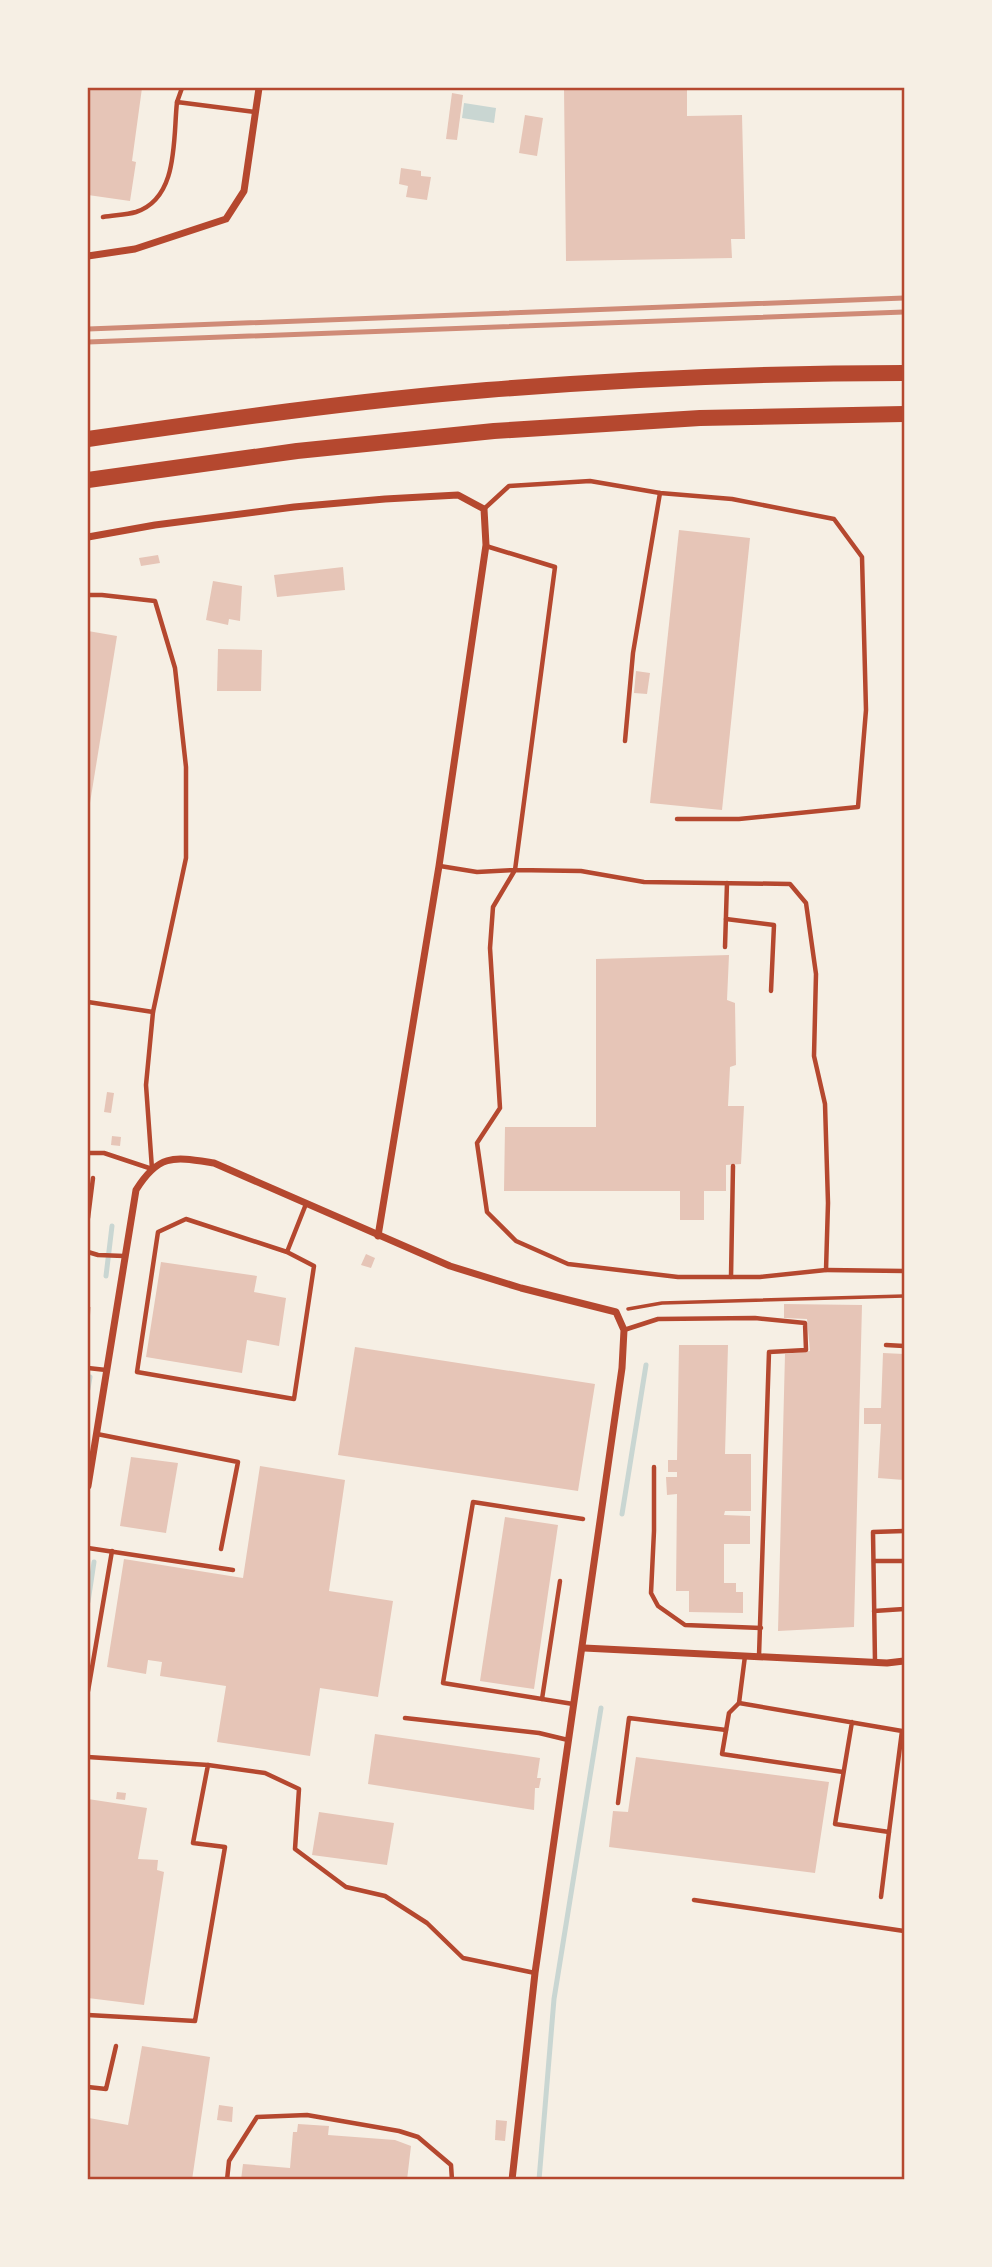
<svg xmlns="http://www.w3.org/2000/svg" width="992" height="2267" font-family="Signika,sans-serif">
<rect width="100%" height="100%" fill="#f6efe4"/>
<path fill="#c9d6d2" d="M464,103L496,108L494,123L462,118Z"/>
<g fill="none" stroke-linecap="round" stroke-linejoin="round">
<g stroke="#c9d6d2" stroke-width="5">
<path d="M106,1276L112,1226"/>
<path d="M88,1389L90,1377"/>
<path d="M622,1514L646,1365"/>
<path d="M88,1602L94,1562"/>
<path d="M539,2180L554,1999L601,1708"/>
</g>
</g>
<g fill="#e6c5b7">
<path d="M88,88H142L132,161L136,162L130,201L88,195Z"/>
<path d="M564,88H687V116L742,115L745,239H731L732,258L566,261Z"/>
<path d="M452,93L463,95L457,140L446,139Z"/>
<path d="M525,115L543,118L537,156L519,153Z"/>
<path d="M401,168L421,171V176L431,177L427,200L406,197L408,186L399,184Z"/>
<path d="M679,530L750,538L722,810L650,803Z"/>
<path d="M158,555L160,563L141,566L139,558Z"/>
<path d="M343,567L345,590L277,597L274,575Z"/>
<path d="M213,581L242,586L240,621L229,619L228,625L206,620Z"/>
<path d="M88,631L117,636L89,809H88Z"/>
<path d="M218,649L262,650L261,691H217Z"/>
<path d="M636,671L650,673L647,694L634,693Z"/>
<path d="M729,955L727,1000L735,1003L736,1065L730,1067L728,1106H744L741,1164L726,1165V1191H704V1220H680V1191H504L505,1127H596V959Z"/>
<path d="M107,1092L114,1093L111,1113L104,1112Z"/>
<path d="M112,1136L121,1137L120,1146L111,1145Z"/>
<path d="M366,1254L375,1258L371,1268L361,1265Z"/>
<path d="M161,1262L257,1276L254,1292L286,1298L279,1346L247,1340L242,1373L146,1357Z"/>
<path d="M784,1304L862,1305L854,1627L778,1631L785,1354L810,1351L807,1319L784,1318Z"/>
<path d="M88,1307H91L89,1324L88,1323Z"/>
<path d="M679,1345H728L725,1454H751V1511H725L724,1515L750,1516V1544H724V1583H736V1592H743V1613L689,1612V1591H676L677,1494L667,1495L666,1477H677V1472H668V1460H677Z"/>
<path d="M355,1347L595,1384L578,1491L338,1455Z"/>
<path d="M883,1353L904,1354V1480L878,1478L881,1424H864V1408H881Z"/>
<path d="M131,1457L178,1463L166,1533L120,1526Z"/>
<path d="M260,1466L345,1480L329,1591L393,1601L378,1697L320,1688L310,1756L217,1742L226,1686L160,1676L162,1662L148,1660L146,1674L107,1667L124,1559L243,1578Z"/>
<path d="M505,1517L558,1525L534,1689L480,1681Z"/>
<path d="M375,1734L540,1758L537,1778H541L539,1788H535L534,1810L368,1784Z"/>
<path d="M636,1757L829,1782L815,1873L609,1847L613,1811L628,1812Z"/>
<path d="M117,1792L126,1793L125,1800L116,1799Z"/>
<path d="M88,1799L147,1808L138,1859L158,1860L157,1870L164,1872L144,2005L88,1998Z"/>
<path d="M319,1812L394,1823L387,1865L312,1855Z"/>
<path d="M142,2046L210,2057L192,2180H88L89,2118L128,2125Z"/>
<path d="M219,2105L233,2107L232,2122L217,2120Z"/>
<path d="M496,2120L507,2121L505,2141L495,2140Z"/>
<path d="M298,2124L329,2126L328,2135L395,2140L411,2146L407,2180H241L243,2164L290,2168L293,2132H297Z"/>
</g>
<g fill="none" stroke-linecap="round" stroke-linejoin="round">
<path stroke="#b5482f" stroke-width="3.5" d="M628,1309L662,1303L904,1296"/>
<g stroke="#b5482f" stroke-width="4.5">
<path d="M177,102L182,88"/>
<path d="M103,217C114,215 126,215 136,212C179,198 173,138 177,102L255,112"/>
<path d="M484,509L509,486L590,481L660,493L732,499L834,519L862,557L866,710L858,807L739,819H677"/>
<path d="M88,595H102L155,601L175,668L186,767V858L153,1012L146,1085L152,1169L104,1153H88"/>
<path d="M625,741L633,653L660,493"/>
<path d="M440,866L477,872L515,870L493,907L490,948L500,1108L477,1143L487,1212L516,1241L568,1264L678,1277H760L826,1270L828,1203L825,1104L814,1056L816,974L806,903L790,884L644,882L581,871L515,870L555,567L486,546"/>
<path d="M726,919L774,925L771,991"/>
<path d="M725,947L727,883"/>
<path d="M88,1002L153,1012"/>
<path d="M88,1218L93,1178"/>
<path d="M88,1252L98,1255L124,1256"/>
<path d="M287,1252L314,1266L294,1399L137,1372L158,1232L186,1219L287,1252L306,1204"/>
<path d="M826,1270L904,1271"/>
<path d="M731,1277L733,1166"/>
<path d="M624,1330L658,1319L755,1318L805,1323L806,1350L769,1352L759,1656"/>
<path d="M886,1345L904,1346"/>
<path d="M88,1368L106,1370"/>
<path d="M97,1434L238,1462L221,1549"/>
<path d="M654,1467V1531L651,1593L658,1606L685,1625L761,1628"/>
<path d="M88,1548L233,1570"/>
<path d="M874,1561H904"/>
<path d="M874,1611L904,1609"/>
<path d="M745,1656L739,1703L729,1713L722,1754L843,1772"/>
<path d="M875,1662L873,1532L904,1531"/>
<path d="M88,1691L112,1551"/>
<path d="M542,1699L560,1581"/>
<path d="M739,1703L902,1731L889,1832L835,1824L852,1722"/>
<path d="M573,1704L443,1683L473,1502L583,1519"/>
<path d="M405,1718L539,1733L568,1740"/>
<path d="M88,1757L208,1765L193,1843L225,1847L195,2021L88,2015"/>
<path d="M208,1765L265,1773L299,1789L295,1849L346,1887L385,1896L427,1923L463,1958L535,1973"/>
<path d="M618,1803L629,1718L726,1730"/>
<path d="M881,1897L889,1832"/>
<path d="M694,1900L904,1931"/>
<path d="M88,2087L106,2089L116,2046"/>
<path d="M227,2180L229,2161L257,2117L307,2115L399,2131L418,2137L451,2165L452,2180"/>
</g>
<g stroke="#b5482f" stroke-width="7">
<path d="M88,256L135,249L226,219L244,191L259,88"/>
<path d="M88,537L155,525L294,507L385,499L458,495L484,509L486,545L439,866L378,1236"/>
<path d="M88,1486L136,1190C159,1153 174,1157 214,1163L450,1266L521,1288L616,1312L624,1330L622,1368L535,1973L512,2180"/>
<path d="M584,1648L887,1663L904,1661"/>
</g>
<g stroke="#b5482f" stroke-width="16">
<path d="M88,439C220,420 353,401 487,390C626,379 765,373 904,373"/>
<path d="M88,480L297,451L494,431L700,418L904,414"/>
</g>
<g stroke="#cf8b77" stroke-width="5">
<path d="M88,329L904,298"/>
<path d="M88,342L904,312"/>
</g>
</g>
<rect width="992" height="2267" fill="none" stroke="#f6efe4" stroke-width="178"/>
<rect x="89" y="89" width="814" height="2089" fill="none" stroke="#b5482f" stroke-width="2.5"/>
</svg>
